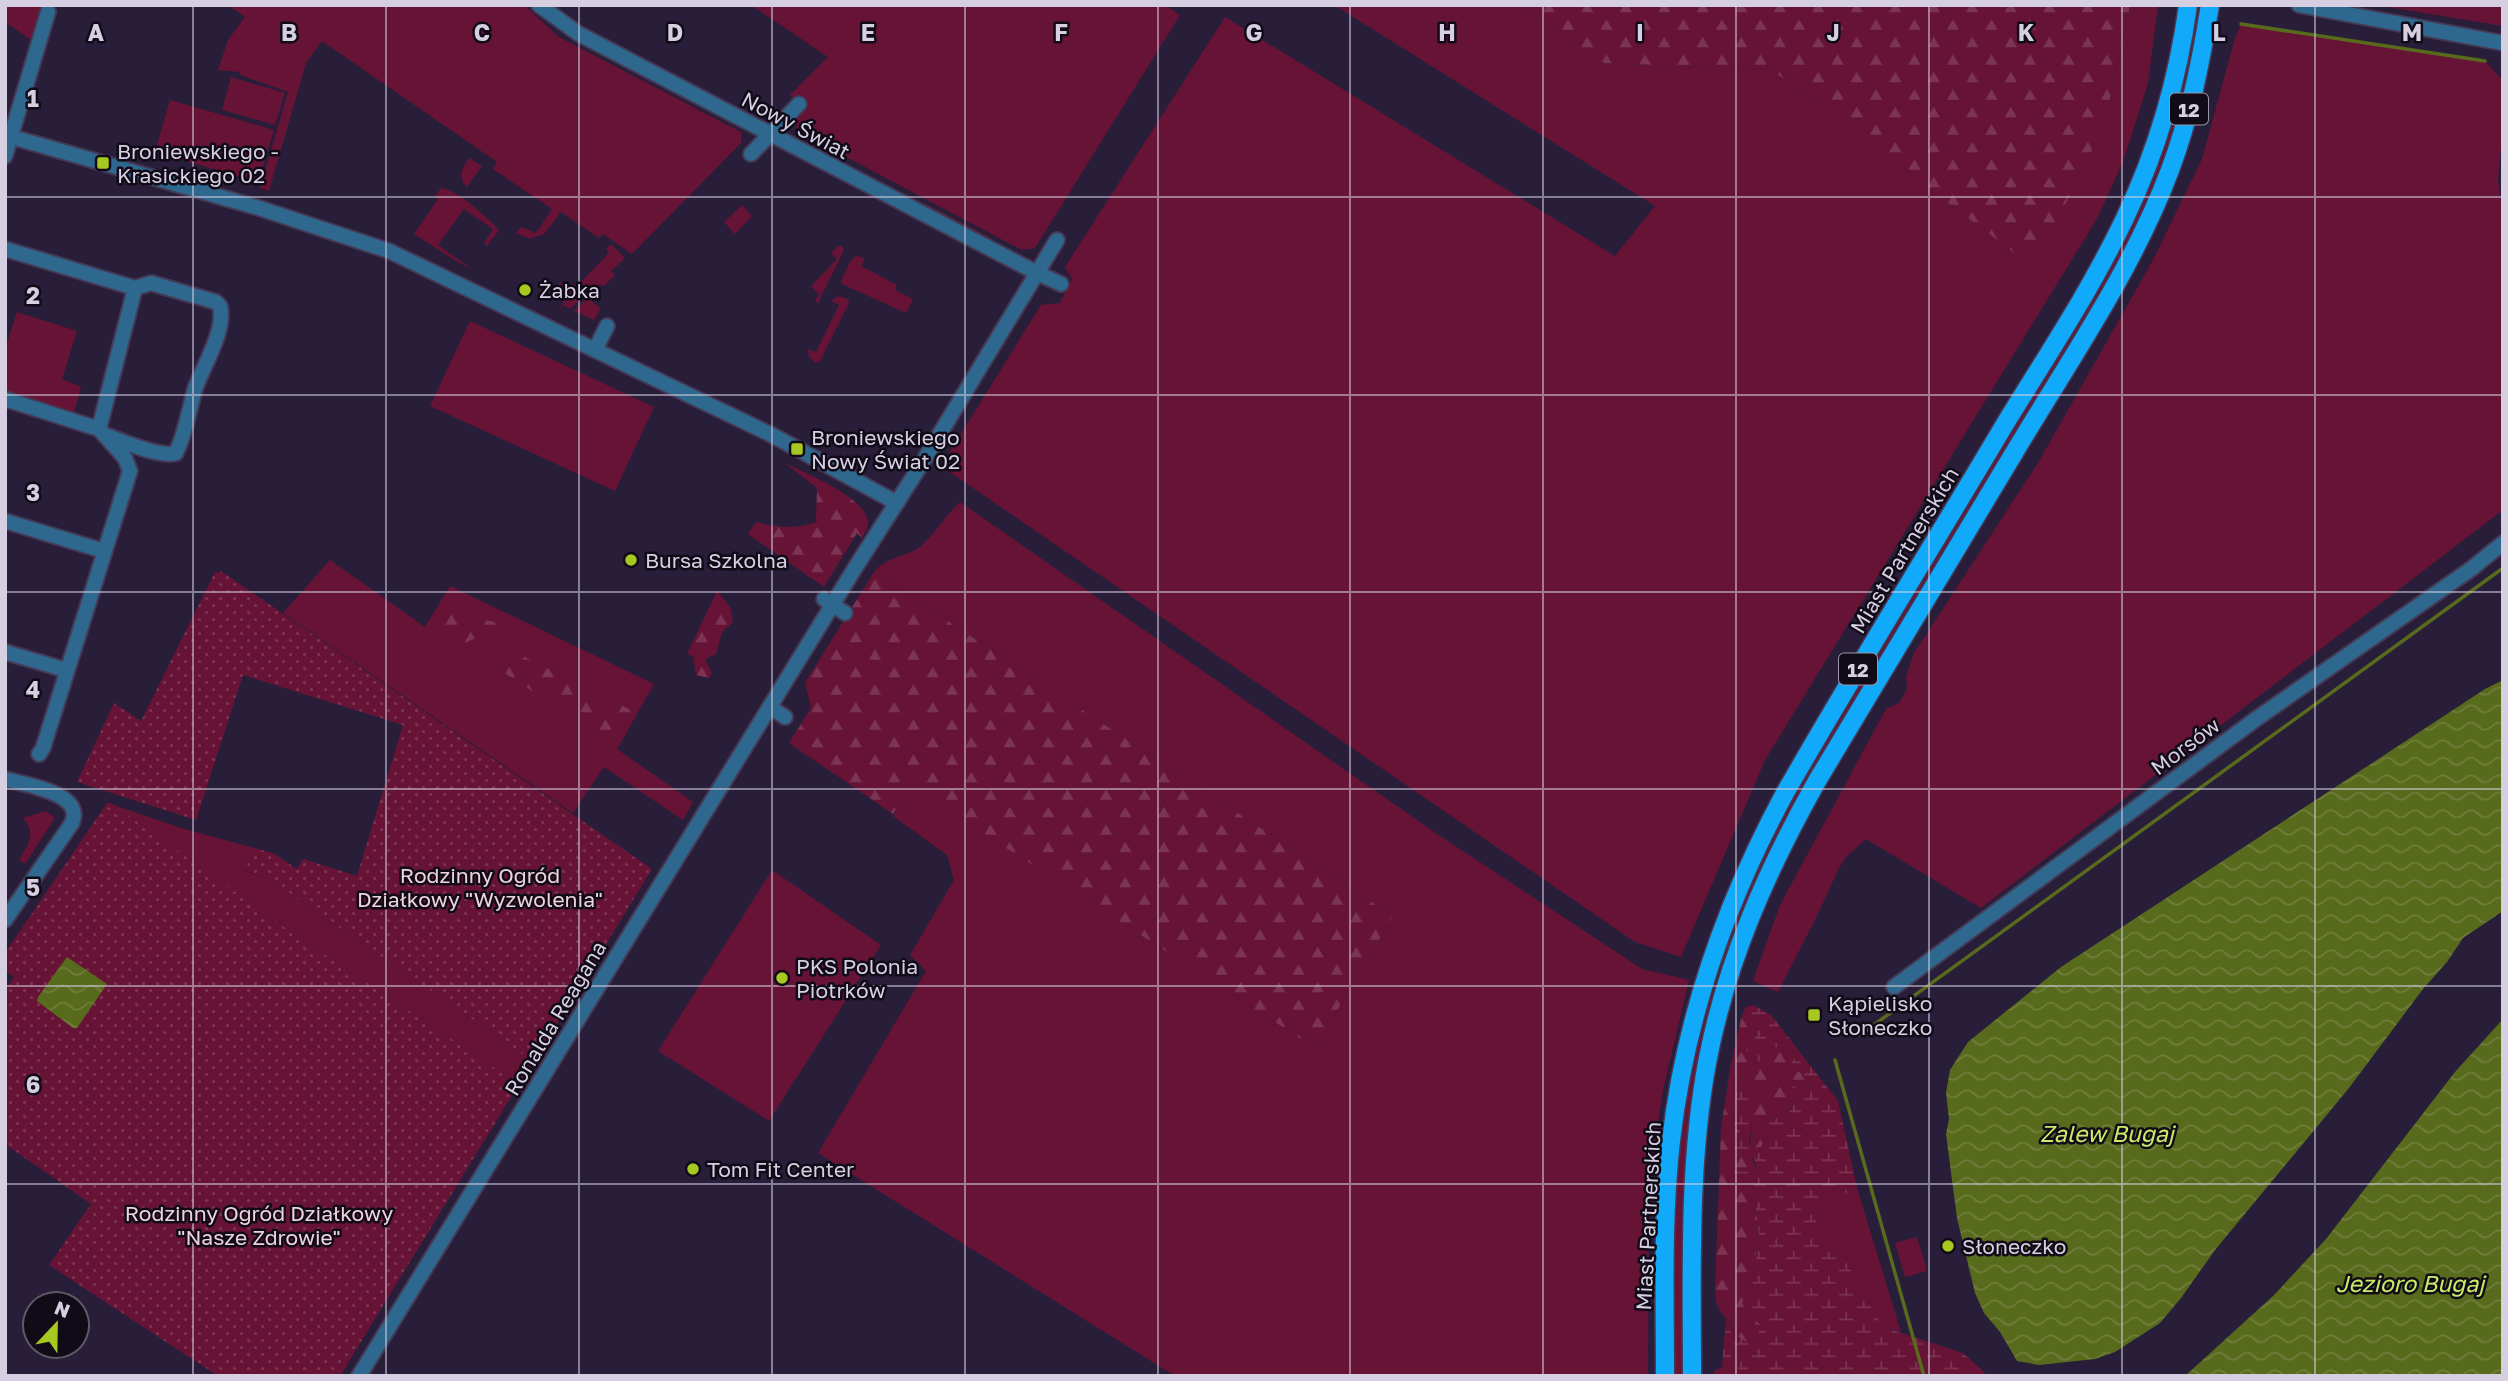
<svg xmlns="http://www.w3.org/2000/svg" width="2508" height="1381" font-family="'Golos Text',sans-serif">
<defs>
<pattern id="forest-firs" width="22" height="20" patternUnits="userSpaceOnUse" patternTransform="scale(1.75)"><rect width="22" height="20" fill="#671336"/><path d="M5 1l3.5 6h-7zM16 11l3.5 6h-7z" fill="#7c3453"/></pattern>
<pattern id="wetland-marsh" width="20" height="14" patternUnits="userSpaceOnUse" patternTransform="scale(1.75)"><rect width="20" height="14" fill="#671336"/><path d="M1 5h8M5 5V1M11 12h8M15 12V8" fill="none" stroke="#7c3453"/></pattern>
<pattern id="garden-dots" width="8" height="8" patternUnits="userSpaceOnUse" patternTransform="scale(1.75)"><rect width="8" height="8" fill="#671336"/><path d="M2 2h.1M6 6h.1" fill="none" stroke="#7c3453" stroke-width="1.8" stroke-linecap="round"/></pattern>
<pattern id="water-waves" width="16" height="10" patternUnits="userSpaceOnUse" patternTransform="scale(1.75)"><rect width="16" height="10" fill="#586a1b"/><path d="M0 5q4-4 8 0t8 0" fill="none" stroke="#6f7e3c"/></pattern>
</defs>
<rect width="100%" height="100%" fill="#291e3a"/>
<g fill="#671336">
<path d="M5,5H43L34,42L5,22Z"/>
<path d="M228,5H524L559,37L741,132V143L632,254L603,234L599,238L561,212L544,234L530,239L516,233L521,227L536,233L552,209L493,169L497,162L322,41L306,63L269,191L260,188L288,92L240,75V72L218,70L228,40L245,17Z"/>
<path d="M751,5H1165L1180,15L1035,248L1022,250L801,133L793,121L806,110L790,95L828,57Z"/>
<path d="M1334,5H1517L1604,63L1772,70L2021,258L2104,126L2130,5H2158L2148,83L2124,159L2098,217L1765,760L1681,957L1635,942L941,466L1041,305L1060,303L1072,279L1065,267L1225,17L1615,256L1655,206Z"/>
<path d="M2195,5H2203C2195,49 2189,95 2174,136C2155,191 2129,241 2102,292L1782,829L1758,876L1723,969L1718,967L1748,884L1793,793L2097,288Z"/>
<path d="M2375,5H2503V26Z"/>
<path d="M2241,24L2485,61L2503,81V122L2498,180L2503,215V510L1981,908L1866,839L1845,858L1839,868L1817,916L1778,992L1753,981L1780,905L1886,709L1899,703L1907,689L1906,677L1914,653L2038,463L2153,260L2202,159L2235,38Z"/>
<path d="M231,77L285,93L275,125L222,110Z"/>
<path d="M170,100L274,130L258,182L155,152Z"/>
<path d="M469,158L482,166L467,187C457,177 462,168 469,158Z"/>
<path d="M441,188C457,190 487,217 499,230L487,246L484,243L493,229L464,209L438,245L473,270L456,261L414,234L438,199L435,196Z"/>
<path d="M924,203L989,237L986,239L927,211Z"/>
<path d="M742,205L752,216L735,234L724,222Z"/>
<path d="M611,244L625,258L611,271L615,275L604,286L601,284L591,293L580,283L609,253L606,249Z"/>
<path d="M838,246H842L844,250L818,303L815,301L819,294L811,286L837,259L831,253Z"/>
<path d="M856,256L865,258L861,266L897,285L895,290L913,299L906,313L842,284L841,281L850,262Z"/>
<path d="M560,282L568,290L566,297L575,283L586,294L570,309L563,305L558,316L565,297L555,288Z"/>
<path d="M838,296L848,299L849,303L820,361L816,363L809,357L808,349L816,352L839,305L831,301Z"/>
<path d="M588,297L600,309L594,320L574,311Z"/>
<path d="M17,312L77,331L62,379L81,387L74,413L5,392V350Z"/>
<path d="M470,321L654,407L615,491L430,406Z"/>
<path d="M960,502L1440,836L1642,969L1689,980L1664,1086L1649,1176L1648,1376H1175L818,1153L926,971L910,955L954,880L947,855L893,816L911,786L1315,1048L1393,916L874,572C889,554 906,559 922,545C936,532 946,515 960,502Z"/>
<path d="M330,560L425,627L450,586L654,684L617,749L693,802L683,820L604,767L573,813L283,613Z"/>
<path d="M111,804L181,828L254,848L245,871L266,877L534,1062L519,1084L287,929Z"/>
<path d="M46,811L55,818L25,864L19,860C28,846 37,832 23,818Z"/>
<path d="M772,870L881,945L769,1121L658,1051Z"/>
<path d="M1710,992L1716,994L1685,1376H1673C1673,1297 1671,1218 1679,1140C1684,1090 1697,1041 1710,992Z"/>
<path d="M1836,1187L1848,1194L1857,1188L1901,1332L1879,1326L1876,1309L1859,1298L1846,1254L1824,1252C1815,1230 1812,1208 1825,1188Z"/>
<path d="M1917,1237L1927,1271L1905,1277L1895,1243Z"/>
<path d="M1735,1365L1748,1376H1714V1371L1722,1367Z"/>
</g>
<g fill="url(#forest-firs)">
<path d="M1517,5H2130L2104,126L2044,247L2021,258L1772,70L1604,63Z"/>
<path d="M785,463C805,473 868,498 868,523C868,528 864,534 862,538L857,533L824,587L748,534L756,522C776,527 796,530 816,522L817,488Z"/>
<path d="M874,572L1393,916L1315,1048L912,787L893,814L789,743L811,708L805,683Z"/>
<path d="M717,591L730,607L733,622L722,632L716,654L705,659L712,673L709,678L696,675L693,656L687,654Z"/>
<path d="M449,607L461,615L509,625L462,644L432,624L438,613Z"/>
<path d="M517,653L637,713L618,747L489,663Z"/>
<path d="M1741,1019L1758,1026L1754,1042L1767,1051L1772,1047L1787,1048L1797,1055L1790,1065L1801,1073L1810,1090H1801C1787,1114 1793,1115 1763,1122L1768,1136L1761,1147L1751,1149C1749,1138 1753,1131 1751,1121C1749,1110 1743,1098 1739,1088L1732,1125L1740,1131C1740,1146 1754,1158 1759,1174L1753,1183L1759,1234L1751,1294L1747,1312L1761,1325L1756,1342L1748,1343L1734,1334L1731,1326L1717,1306L1715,1292L1721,1129L1730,1069Z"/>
</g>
<path fill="url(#wetland-marsh)" d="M1753,1005L1771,1015L1838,1101L1857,1188L1848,1194L1836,1187L1825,1188C1812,1208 1815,1230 1824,1252L1846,1253L1859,1298L1876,1309L1880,1326L1963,1353L1988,1376H1748L1735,1366L1722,1367L1726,1319L1734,1334L1748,1343L1756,1342L1761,1325L1746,1312L1742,1302L1751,1294L1759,1234L1753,1184L1742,1185L1730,1181L1731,1171L1759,1173L1754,1159L1731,1155L1735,1144L1740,1141V1131L1732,1126L1739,1087H1747L1751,1096V1132L1749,1137L1751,1149L1761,1147L1768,1136L1763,1122C1778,1118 1790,1117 1795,1101L1789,1091L1793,1086L1801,1090L1810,1089L1801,1073L1790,1065L1797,1055L1787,1048L1772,1047L1760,1061H1753L1745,1057L1747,1047L1754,1042L1757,1026L1741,1019L1745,1008Z"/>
<g fill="url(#garden-dots)">
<path d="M221,571L652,869L534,1062L266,877L245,871L254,848L273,853L297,869L303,859L357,876L403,725L243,675L196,820L77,782L114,703L141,721L215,572L218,573Z"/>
<path d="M107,803H111L287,929L519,1084L340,1376H218L49,1265L91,1204L5,1144V990L14,977L5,970V953Z"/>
</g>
<g fill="url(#water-waves)">
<path d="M2503,680V911L2463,938L2447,962L2423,989L2349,1088L2215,1250L2181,1298L2160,1323L2115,1352L2095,1359L2039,1365L2017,1361L2000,1332L1984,1313L1975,1293L1957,1218L1946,1134L1949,1119L1946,1093L1950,1070L1968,1042L2061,967L2485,689Z"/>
<path d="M67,957L107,984L77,1028H73L37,1001L38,997Z"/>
<path d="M2503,1019V1376H2185L2274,1295L2326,1239L2455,1072Z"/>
</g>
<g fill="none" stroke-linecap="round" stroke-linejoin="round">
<g stroke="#586a1b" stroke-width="3.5">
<path d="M2241,24L2485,61"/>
<path d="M1860,1035L2503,568"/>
<path d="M1835,1060L1924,1376"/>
</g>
<g stroke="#453a55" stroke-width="18">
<g id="minor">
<path d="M2299,5L2503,43"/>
<path d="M5,135L259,208L389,251L770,434L897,503"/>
<path d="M751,154L799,104"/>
<path d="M5,156L48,12"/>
<path d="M1057,240L1037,273L1061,284"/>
<path d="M5,249L135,288L151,283L216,302L220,306C226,331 203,366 195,389C189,410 186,432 176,453C161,458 124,442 108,436"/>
<path d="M595,350L607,326"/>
<path d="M5,399L99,429"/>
<path d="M5,521L104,551"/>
<path d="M824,599L845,613"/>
<path d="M5,652L66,670"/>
<path d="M770,707L785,717"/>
<path d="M39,754L43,748L130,471L125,458L99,429L135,288"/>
<path d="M5,779C26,785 85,793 72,823L5,920"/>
<path d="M1894,987L2256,719L2471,569L2503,543"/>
<path d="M359,1376L855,568L924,460L1037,273L579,34L539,5"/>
</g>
</g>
<g stroke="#453a55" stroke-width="21">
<g id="major">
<path d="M1665,1376C1665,1298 1662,1218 1671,1141C1685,1018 1726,902 1785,793C1856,669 1932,547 2005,424C2046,357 2091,290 2125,218C2157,151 2178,79 2188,5"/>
<path d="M1692,1376C1692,1272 1688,1166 1707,1063C1726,962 1767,870 1817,781C1882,672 1948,563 2014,453C2069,361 2132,271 2170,170C2190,117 2201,61 2210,5"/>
</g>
</g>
<use href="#minor" stroke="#2f688f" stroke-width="14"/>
<use href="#major" stroke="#11a9fa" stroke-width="18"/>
</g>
<path fill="none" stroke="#d6cfe2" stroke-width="2" stroke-opacity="0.55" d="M193,5V1376M386,5V1376M579,5V1376M772,5V1376M965,5V1376M1158,5V1376M1350,5V1376M1543,5V1376M1736,5V1376M1929,5V1376M2122,5V1376M2315,5V1376M5,197H2503M5,395H2503M5,592H2503M5,789H2503M5,986H2503M5,1184H2503"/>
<g fill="#a6c820" stroke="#100b17" stroke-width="2.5">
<rect x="96" y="156" width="14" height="14" rx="3.5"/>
<circle cx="525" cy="290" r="7"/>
<rect x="790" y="442" width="14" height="14" rx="3.5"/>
<circle cx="631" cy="560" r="7"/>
<circle cx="782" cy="978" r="7"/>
<rect x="1807" y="1008" width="14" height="14" rx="3.5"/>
<circle cx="693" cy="1169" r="7"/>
<circle cx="1948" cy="1246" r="7"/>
</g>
<g text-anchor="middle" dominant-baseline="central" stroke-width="5" stroke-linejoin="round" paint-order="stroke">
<g fill="#100b17" stroke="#9b94a5" stroke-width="2">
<rect x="2170" y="93.5" width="38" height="31" rx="5"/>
<rect x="1839" y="653.5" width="38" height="31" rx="5"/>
</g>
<g font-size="19" font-weight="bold" fill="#d6cfe2">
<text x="2189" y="109">12</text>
<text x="1858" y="669">12</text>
</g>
<g font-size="21" fill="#d6cfe2" stroke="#100b17">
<text transform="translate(796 125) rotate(28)">Nowy Świat</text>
<text transform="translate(1904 550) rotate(-59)">Miast Partnerskich</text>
<text transform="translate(2185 746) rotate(-37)">Morsów</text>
<text transform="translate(555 1018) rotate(-59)">Ronalda Reagana</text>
<text transform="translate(1648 1216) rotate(-87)">Miast Partnerskich</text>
</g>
<g font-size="21" fill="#d6cfe2" stroke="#100b17" text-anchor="start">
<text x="117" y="151">Broniewskiego -<tspan x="117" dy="24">Krasickiego 02</tspan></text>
<text x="539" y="290">Żabka</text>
<text x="811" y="437">Broniewskiego<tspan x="811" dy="24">Nowy Świat 02</tspan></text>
<text x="645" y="560">Bursa Szkolna</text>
<text x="796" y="966">PKS Polonia<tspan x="796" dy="24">Piotrków</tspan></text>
<text x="1828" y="1003">Kąpielisko<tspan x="1828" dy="24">Słoneczko</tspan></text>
<text x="707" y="1169">Tom Fit Center</text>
<text x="1962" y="1246">Słoneczko</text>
</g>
<g font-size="21" fill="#efd3da" stroke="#100b17">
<text x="480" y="875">Rodzinny Ogród<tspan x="480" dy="24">Działkowy "Wyzwolenia"</tspan></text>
<text x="259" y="1213">Rodzinny Ogród Działkowy<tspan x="259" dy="24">"Nasze Zdrowie"</tspan></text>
</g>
<g font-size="23" font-style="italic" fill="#cbeb68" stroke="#100b17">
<text x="2107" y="1133">Zalew Bugaj</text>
<text x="2410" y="1283">Jezioro Bugaj</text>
</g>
</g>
<g font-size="23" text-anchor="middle" font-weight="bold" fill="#d6cfe2" stroke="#100b17" stroke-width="5" stroke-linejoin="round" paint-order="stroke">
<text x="96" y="41">A</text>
<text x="289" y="41">B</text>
<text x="482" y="41">C</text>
<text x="675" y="41">D</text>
<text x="868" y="41">E</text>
<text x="1061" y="41">F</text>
<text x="1254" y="41">G</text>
<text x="1447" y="41">H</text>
<text x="1640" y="41">I</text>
<text x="1833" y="41">J</text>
<text x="2026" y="41">K</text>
<text x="2219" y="41">L</text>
<text x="2412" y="41">M</text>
<text x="33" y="107">1</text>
<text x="33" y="304">2</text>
<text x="33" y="501">3</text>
<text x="33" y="698">4</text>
<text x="33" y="896">5</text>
<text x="33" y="1093">6</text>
</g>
<rect width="2508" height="1381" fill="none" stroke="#d6cfe2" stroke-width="14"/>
<g transform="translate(56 1325) rotate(22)"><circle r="33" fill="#100b17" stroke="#5f5968" stroke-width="2"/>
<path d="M0-5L12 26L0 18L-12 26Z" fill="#a6c820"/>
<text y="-10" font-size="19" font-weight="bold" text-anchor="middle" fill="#d6cfe2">N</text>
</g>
</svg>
